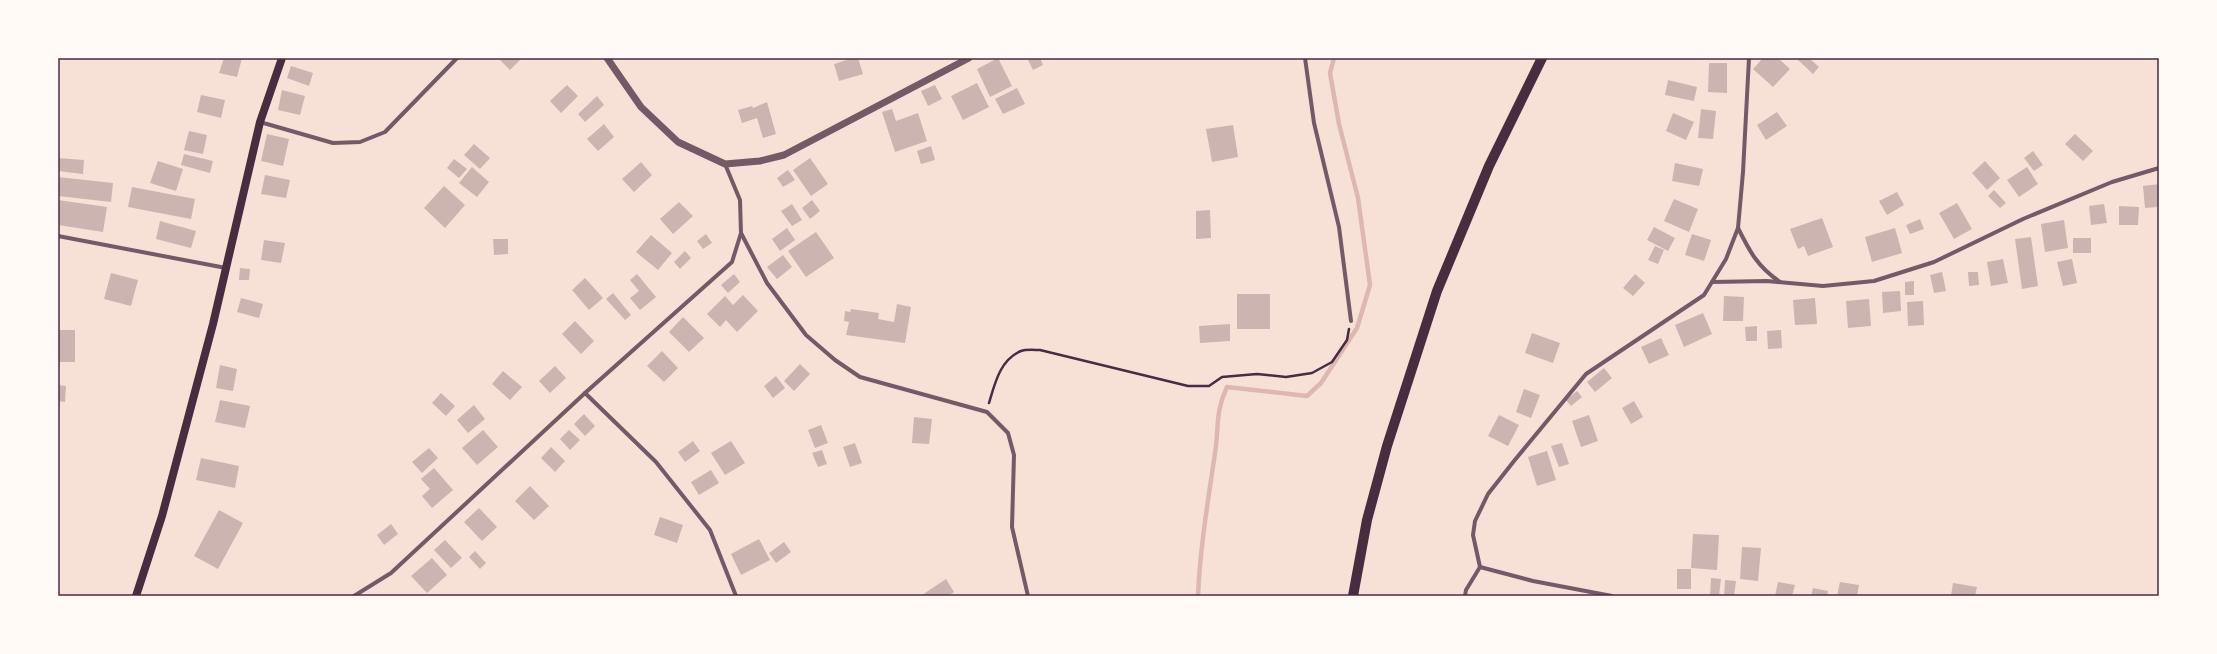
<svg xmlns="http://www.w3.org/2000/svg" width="2217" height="654" font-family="Raleway,sans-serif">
<rect width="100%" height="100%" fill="#f7e1d7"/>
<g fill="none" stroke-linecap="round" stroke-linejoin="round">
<path stroke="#dcb8b0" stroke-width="4.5" d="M1198,596C1200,548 1208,501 1215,453C1219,428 1215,412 1227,387L1307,396L1321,383L1357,328L1370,285L1358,198L1339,124L1330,73L1334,58"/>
</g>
<g fill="#ccb4b1">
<path d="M224,58H242L237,77L219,73Z"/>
<path d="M498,58H522L510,70Z"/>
<path d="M853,58H858L863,74L839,81L834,64Z"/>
<path d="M998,58L1012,86L990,97L977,69Z"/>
<path d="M1027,58H1040L1043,65L1033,70Z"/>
<path d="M1763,58H1778L1790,69L1773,87L1753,69Z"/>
<path d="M1799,58H1809L1819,67L1813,74L1798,60Z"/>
<path d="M1709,63H1727V93L1708,92Z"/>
<path d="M291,66L313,73L309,86L287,78Z"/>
<path d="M1668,80L1697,87L1694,101L1665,95Z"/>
<path d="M977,83L989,107L963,120L951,96Z"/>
<path d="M567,85L578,96L561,113L550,101Z"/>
<path d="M935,85L942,99L928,106L921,91Z"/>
<path d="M1017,88L1025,104L1003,114L995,99Z"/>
<path d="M282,90L305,96L300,115L278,110Z"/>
<path d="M201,95L225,100L221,118L197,112Z"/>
<path d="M597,96L604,105L585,122L578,114Z"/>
<path d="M767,102L776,134L763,138L757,118L742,123L738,110L752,106L753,108Z"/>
<path d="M892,109L896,121L918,113L927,141L895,152L882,112Z"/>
<path d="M1701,109L1716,111L1713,139L1698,138Z"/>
<path d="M1777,112L1787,126L1766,140L1757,125Z"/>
<path d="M1673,113L1694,122L1686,140L1666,131Z"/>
<path d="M604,124L614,137L598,151L587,139Z"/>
<path d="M1233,125L1238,157L1212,162L1206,129Z"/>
<path d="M189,131L207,135L203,154L184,150Z"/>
<path d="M267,134L289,139L283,166L261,161Z"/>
<path d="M2075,134L2093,151L2083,161L2065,144Z"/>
<path d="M474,144L490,158L480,169L464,155Z"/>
<path d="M931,146L935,160L921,164L917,151Z"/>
<path d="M2033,151L2043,165L2034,171L2024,158Z"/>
<path d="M184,154L213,161L210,173L181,165Z"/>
<path d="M58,158L84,160L83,174L58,171Z"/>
<path d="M810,158L828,184L811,196L793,170Z"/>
<path d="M454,159L467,169L459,178L447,168Z"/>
<path d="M158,161L183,169L176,191L150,183Z"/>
<path d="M1985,161L2000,178L1987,190L1972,173Z"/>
<path d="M641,162L652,175L634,192L622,179Z"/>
<path d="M1675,163L1703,169L1699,186L1672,181Z"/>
<path d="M472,167L489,182L477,197L459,183Z"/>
<path d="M2027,167L2038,184L2019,197L2007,180Z"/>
<path d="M788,170L795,180L783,187L777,178Z"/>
<path d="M265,175L290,180L286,198L261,194Z"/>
<path d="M58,177L113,183L111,202L58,196Z"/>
<path d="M2159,184V207L2145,208L2143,186Z"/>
<path d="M444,186L465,205L445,228L424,208Z"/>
<path d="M132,187L195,199L191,219L128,207Z"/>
<path d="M1994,190L2006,203L2000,208L1988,196Z"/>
<path d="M1897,192L1904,205L1887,215L1879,201Z"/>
<path d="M1674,199L1698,209L1689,232L1664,221Z"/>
<path d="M58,200L107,207L103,232L58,225Z"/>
<path d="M812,200L820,211L810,219L802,208Z"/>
<path d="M679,202L693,216L673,234L660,219Z"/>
<path d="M1957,203L1972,229L1954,239L1939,213Z"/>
<path d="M792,204L802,220L792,226L781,211Z"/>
<path d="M2104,204L2107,223L2091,225L2089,206Z"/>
<path d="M2119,206L2139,207L2138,225H2119Z"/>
<path d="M1210,210L1211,238L1196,239V211Z"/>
<path d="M1822,218L1833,247L1808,256L1804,246L1798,249L1790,229Z"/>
<path d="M1920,219L1924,229L1910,234L1906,225Z"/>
<path d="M2064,220L2068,248L2045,252L2041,224Z"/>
<path d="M160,221L196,231L191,248L156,239Z"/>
<path d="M1654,227L1675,238L1668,251L1647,240Z"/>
<path d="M787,228L795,240L780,251L772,239Z"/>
<path d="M1895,228L1902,253L1872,262L1865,237Z"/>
<path d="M816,232L834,258L806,277L788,251Z"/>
<path d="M706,234L712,243L703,249L697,241Z"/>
<path d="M1692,234L1711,240L1704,261L1685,255Z"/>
<path d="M651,235L672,253L658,270L636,252Z"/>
<path d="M2031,237L2038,286L2022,289L2015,239Z"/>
<rect x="2073" y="238" width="18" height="15"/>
<path d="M493,239H508V254L494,255Z"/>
<path d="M264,240L285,243L281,263L261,260Z"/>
<path d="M1655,246L1664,250L1658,264L1648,260Z"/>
<path d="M685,251L691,258L680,269L674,262Z"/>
<path d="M783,255L792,267L777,279L767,267Z"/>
<path d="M2003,259L2008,283L1991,286L1987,262Z"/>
<path d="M2072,259L2077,283L2063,286L2057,262Z"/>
<path d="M240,268L250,269L249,280H239Z"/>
<path d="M1942,272L1946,291L1934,293L1930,275Z"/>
<path d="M1968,272H1978L1979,285L1969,286Z"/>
<path d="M111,273L138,280L131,306L104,299Z"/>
<path d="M637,274L656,297L640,310L630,298L639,291L630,280Z"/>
<path d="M734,274L740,282L728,293L721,285Z"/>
<path d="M1635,274L1645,283L1633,296L1623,288Z"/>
<path d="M585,278L603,298L589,310L572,290Z"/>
<path d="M1914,281V295H1905V282Z"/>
<path d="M1900,291L1901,311L1883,313L1882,292Z"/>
<path d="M613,293L631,315L625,320L606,299Z"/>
<rect x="1237" y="294" width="33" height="35"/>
<path d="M743,295L758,311L737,332L726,320L720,327L707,314L725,296L733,305Z"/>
<path d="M1724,296L1744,297L1743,321H1723Z"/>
<path d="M241,298L263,304L259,318L237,312Z"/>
<path d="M1815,298L1817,324L1795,325L1793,300Z"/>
<path d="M1869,299L1871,326L1848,328L1846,301Z"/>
<path d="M1923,301L1924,325L1908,326L1907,302Z"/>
<path d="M897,304L911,307L905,343L846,335L849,322L844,321L845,311L850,312L851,309L879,313L878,319L894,322Z"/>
<path d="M1703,313L1712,334L1684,347L1675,325Z"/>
<path d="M683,317L704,338L689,352L669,332Z"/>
<path d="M575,321L594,341L581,354L562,334Z"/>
<path d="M1230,324V341L1200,343L1199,326Z"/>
<path d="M1757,326V341H1746L1745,327Z"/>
<rect x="58" y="330" width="17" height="32"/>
<path d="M1781,330L1782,348L1768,349L1767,331Z"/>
<path d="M1532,333L1560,343L1553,363L1525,353Z"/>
<path d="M1661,338L1669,355L1649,364L1641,347Z"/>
<path d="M662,351L678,368L664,382L647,366Z"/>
<path d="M800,364L810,374L794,391L784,381Z"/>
<path d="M220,365L237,369L233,391L216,388Z"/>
<path d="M555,366L566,378L550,393L539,381Z"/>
<path d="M1604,368L1612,378L1595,392L1587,382Z"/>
<path d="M503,371L522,387L510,400L492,384Z"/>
<path d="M776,376L785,388L773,398L764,386Z"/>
<path d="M58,385L66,386L65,402L58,401Z"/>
<path d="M1524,389L1540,395L1531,418L1516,412Z"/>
<path d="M1577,391L1582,397L1571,406L1566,400Z"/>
<path d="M441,393L455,406L446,416L432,403Z"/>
<path d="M220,400L250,406L245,428L215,422Z"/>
<path d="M1634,401L1643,417L1631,424L1622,408Z"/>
<path d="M474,405L485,419L468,433L457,420Z"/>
<path d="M584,414L595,426L585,436L574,424Z"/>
<path d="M1499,415L1519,425L1508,446L1488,436Z"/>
<path d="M1589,415L1598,441L1581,447L1572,421Z"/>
<path d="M914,417L932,419L929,444L912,443Z"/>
<path d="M821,425L828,443L815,448L808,430Z"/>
<path d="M483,430L498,447L477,465L462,448Z"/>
<path d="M569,430L580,440L570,450L560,439Z"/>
<path d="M693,441L700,451L685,462L678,452Z"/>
<path d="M731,441L745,463L725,475L711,453Z"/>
<path d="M855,443L862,463L850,467L843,447Z"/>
<path d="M1562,443L1569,464L1559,467L1551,446Z"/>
<path d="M551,447L565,461L555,472L541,458Z"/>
<path d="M429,448L438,458L422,473L412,462Z"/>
<path d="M822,450L827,464L818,467L812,453Z"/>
<path d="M1547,451L1556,480L1537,486L1528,457Z"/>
<path d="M201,458L239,466L235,488L196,480Z"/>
<path d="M434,468L453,490L432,508L422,496L430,489L421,479Z"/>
<path d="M711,470L719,483L699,495L691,482Z"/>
<path d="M530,486L549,506L534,520L515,501Z"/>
<path d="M479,508L497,527L482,541L464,522Z"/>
<path d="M219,510L243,523L218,569L194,556Z"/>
<path d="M660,517L683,525L677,543L654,535Z"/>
<path d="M391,524L398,534L384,545L377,535Z"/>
<path d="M1693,534L1719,535L1717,570L1691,568Z"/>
<path d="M759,539L770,560L741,575L731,554Z"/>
<path d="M445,540L462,558L451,568L434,550Z"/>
<path d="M784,542L791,552L776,563L769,553Z"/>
<path d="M1742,547L1761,548L1758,581L1740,579Z"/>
<path d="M475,551L486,563L480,569L469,557Z"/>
<path d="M432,558L447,575L427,593L411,576Z"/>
<rect x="1677" y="569" width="14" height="20"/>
<path d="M1711,578L1721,579L1719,596H1710Z"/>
<path d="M946,579L954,592L948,596H923L922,595Z"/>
<path d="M1725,580L1736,581L1734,596H1724Z"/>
<path d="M1778,582L1795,585L1792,596H1775Z"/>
<path d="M1840,582L1859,585L1857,596H1837Z"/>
<path d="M1953,583L1977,587L1975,596H1951Z"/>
<path d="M1813,588L1828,591L1827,596H1811Z"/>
</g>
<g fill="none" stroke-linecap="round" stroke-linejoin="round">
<path stroke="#4a2c40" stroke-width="2.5" d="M989,403C995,383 1000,360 1021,351C1026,349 1035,350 1040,350L1188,386H1209L1222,377L1257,374L1286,377L1312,373L1332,362L1347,340L1349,329"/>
<g stroke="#755966" stroke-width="4">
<path d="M1305,58L1314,123L1339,227L1351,321"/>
<path d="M260,122L333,143L360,142L385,132L457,58"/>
<path d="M1738,228C1750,252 1757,266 1780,282"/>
<path d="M741,233L767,283L806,335L835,360L860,377L987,412L1008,433L1014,455L1012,527L1028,596"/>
<path d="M58,236L226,268"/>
<path d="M1712,282L1767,281L1823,286L1874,281L1934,262L2023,219L2112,182L2159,168"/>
<path d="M585,393L656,462L710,530L736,596"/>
<path d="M1480,567L1533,581L1612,596"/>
<path d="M354,596L391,573L585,393L732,262L741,233L740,200L725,164"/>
<path d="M1465,596L1466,590L1480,567L1473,535L1475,521L1488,494L1514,461L1586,374L1704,295L1726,259L1738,228L1743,172L1749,58"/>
</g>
<path stroke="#755966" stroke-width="7" d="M607,58L641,107L678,142L725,164L760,161L784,155L969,58"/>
<path stroke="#4a2c40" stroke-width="8" d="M136,596L162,516L213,324L260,122L282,58"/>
<path stroke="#4a2c40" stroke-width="10" d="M1353,596L1367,520L1387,446L1437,291L1489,166L1542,58"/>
</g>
<rect width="2217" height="654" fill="none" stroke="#fffaf5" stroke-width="118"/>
<rect x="59" y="59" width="2099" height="536" fill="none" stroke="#4a2c40" stroke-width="1.5"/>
</svg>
